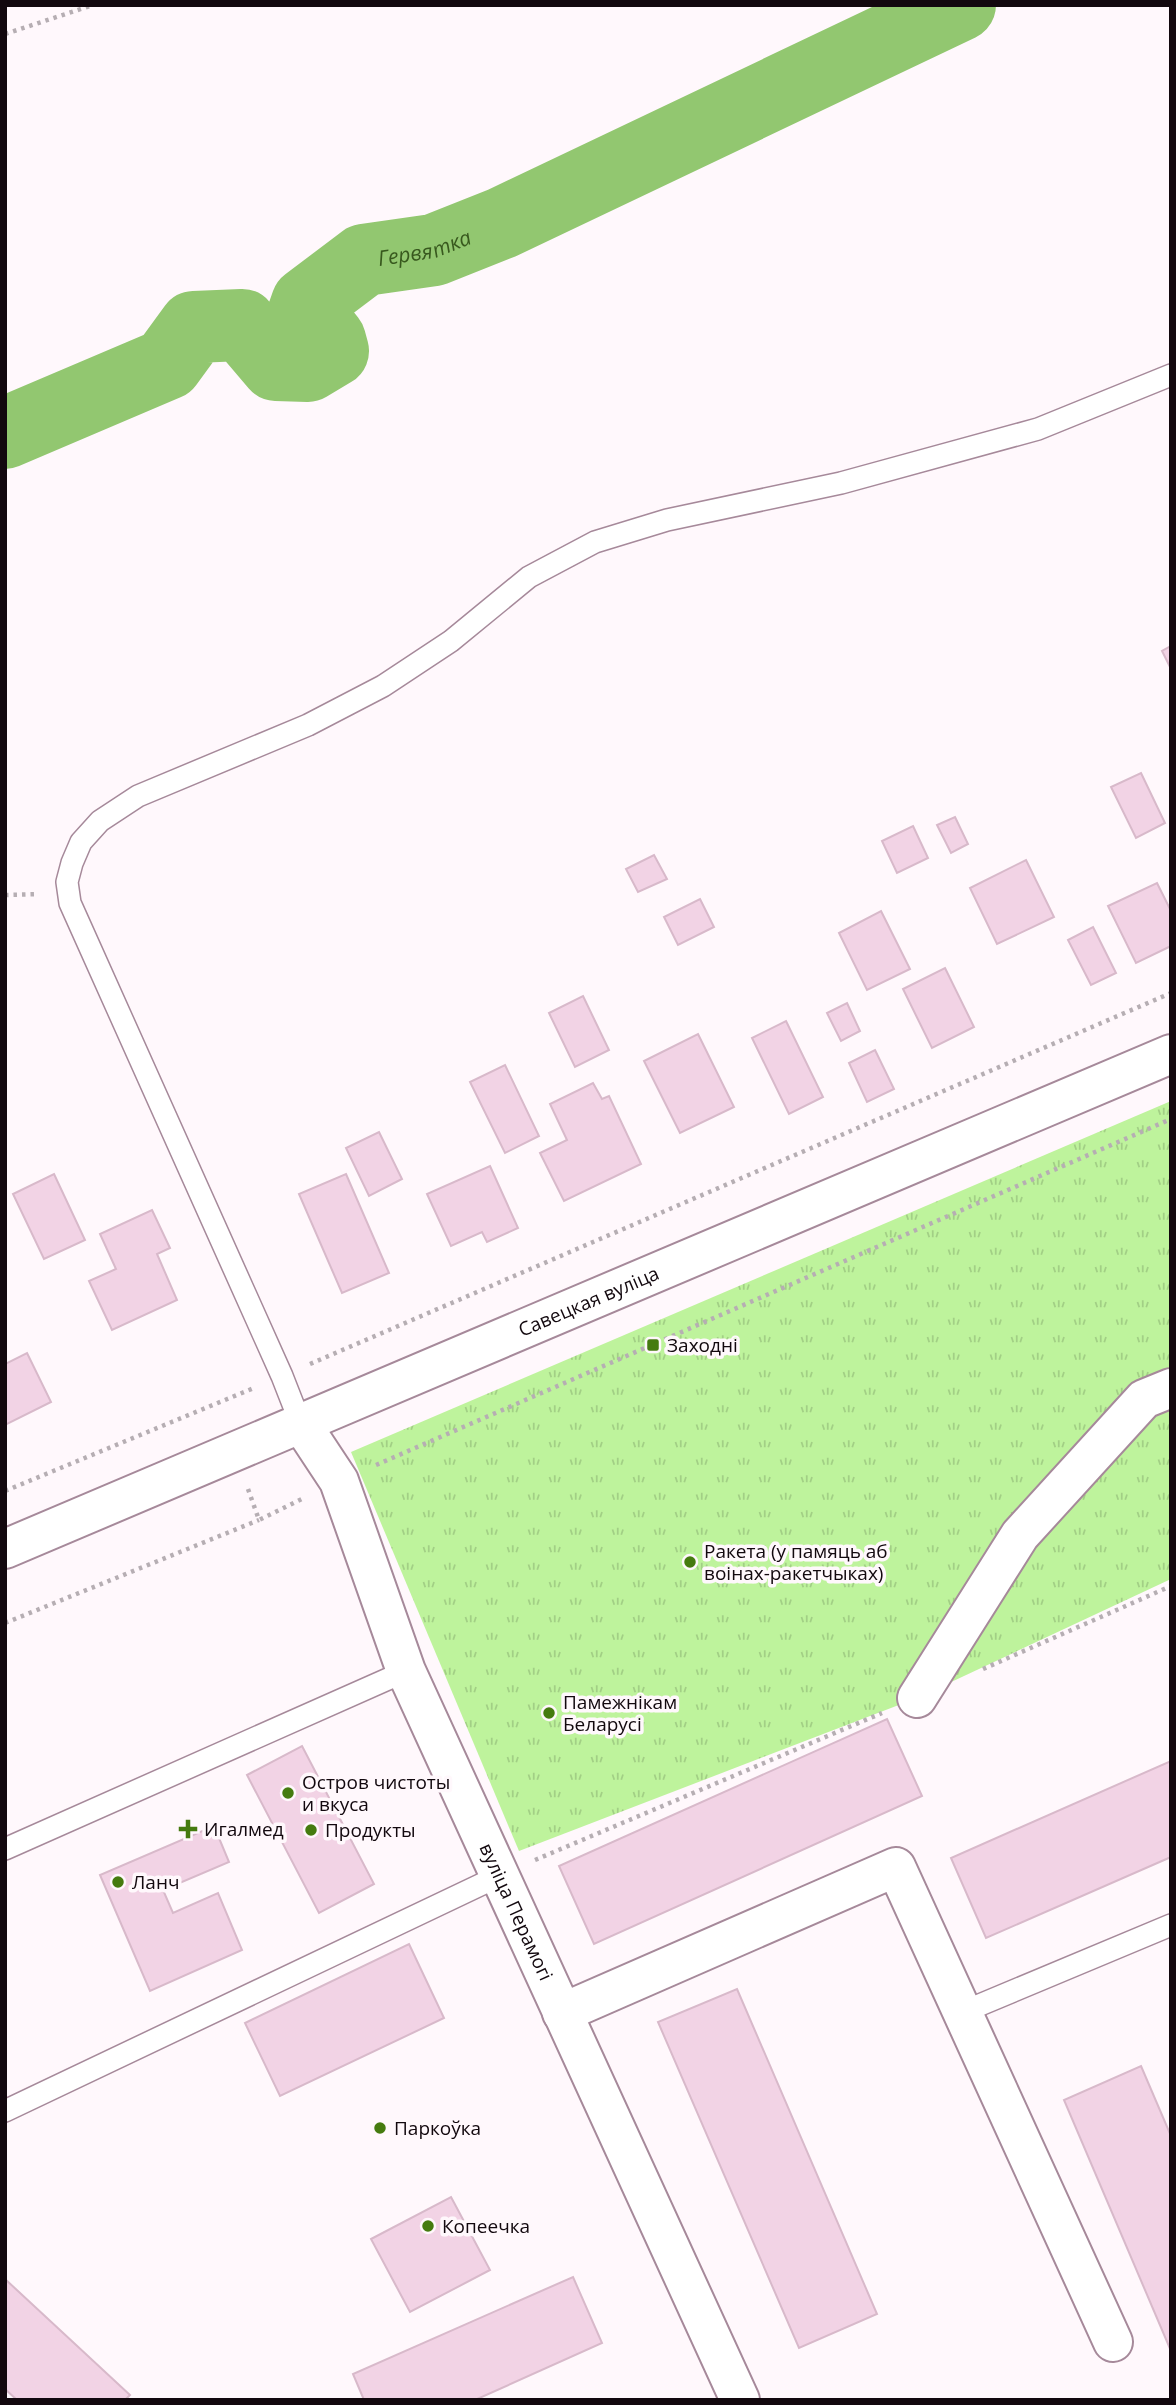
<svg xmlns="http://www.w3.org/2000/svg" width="1176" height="2405" font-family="'Open Sans',sans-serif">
<defs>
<pattern id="grass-tufts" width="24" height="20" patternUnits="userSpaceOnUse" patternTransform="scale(1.75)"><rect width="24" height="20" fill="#bef39c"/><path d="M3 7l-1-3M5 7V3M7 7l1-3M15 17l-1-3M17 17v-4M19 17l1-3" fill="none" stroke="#a2cf85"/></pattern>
</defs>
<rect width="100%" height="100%" fill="#fff8fc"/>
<path fill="url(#grass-tufts)" d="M1171,1101V1579L917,1698L519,1851L351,1452Z"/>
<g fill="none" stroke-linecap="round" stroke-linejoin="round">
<path stroke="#92c770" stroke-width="72" id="s1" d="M5,433L167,364L194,327L242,325L276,365L308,366L333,351L330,340L326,335L306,336L300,323L307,303L364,260L434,250L502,223L960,5"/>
</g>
<g fill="#f2d3e5" stroke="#d8b9ca" stroke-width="2">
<path d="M1171,646V669L1162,651Z"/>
<path d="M1141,773L1165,823L1136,838L1111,787Z"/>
<path d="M955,817L968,844L951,853L937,825Z"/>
<path d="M913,826L928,858L897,873L882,841Z"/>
<path d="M654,855L667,879L638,892L626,869Z"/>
<path d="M1026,860L1054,917L997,944L970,888Z"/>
<path d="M1157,883L1171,911V946L1136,963L1108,906Z"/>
<path d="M700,899L714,927L678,945L664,917Z"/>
<path d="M881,911L910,969L867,990L839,933Z"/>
<path d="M1093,927L1116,973L1091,985L1068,940Z"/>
<path d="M945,968L974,1027L932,1048L903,989Z"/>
<path d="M583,996L609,1050L575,1067L549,1013Z"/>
<path d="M847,1003L860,1031L841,1041L827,1013Z"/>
<path d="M786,1021L823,1097L789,1114L752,1038Z"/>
<path d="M698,1034L734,1107L680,1133L644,1061Z"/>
<path d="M875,1050L894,1089L867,1102L849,1063Z"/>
<path d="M505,1065L539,1136L505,1153L470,1082Z"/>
<path d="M593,1083L602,1099L609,1096L641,1164L564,1201L540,1153L567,1140L550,1104Z"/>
<path d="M379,1132L402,1179L369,1196L346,1148Z"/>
<path d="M490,1166L518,1228L487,1242L482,1232L451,1246L427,1194Z"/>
<path d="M54,1174L85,1240L44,1259L13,1194Z"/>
<path d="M346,1174L389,1273L342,1293L299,1194Z"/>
<path d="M152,1210L170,1248L157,1254L177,1300L112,1330L89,1281L116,1269L100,1234Z"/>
<path d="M27,1353L51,1402L5,1425V1364Z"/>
<path d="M887,1719L922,1796L594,1944L559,1866Z"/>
<path d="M302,1746L374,1884L319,1913L247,1775Z"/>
<path d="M1171,1761V1857L986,1938L951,1858Z"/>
<path d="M214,1826L229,1862L163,1890L173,1913L218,1893L242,1950L150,1991L100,1875Z"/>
<path d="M409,1944L444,2018L280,2096L245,2023Z"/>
<path d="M737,1989L877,2314L799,2348L658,2022Z"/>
<path d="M1141,2066L1171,2136V2351L1064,2100Z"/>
<path d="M451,2197L490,2270L410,2312L371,2239Z"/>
<path d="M573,2277L602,2343L475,2400H364L353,2374Z"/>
<path d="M5,2279L130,2395L125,2400H17L5,2389Z"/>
</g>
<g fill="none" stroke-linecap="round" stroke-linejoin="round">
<g stroke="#a6899a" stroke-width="24">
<g id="lane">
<path d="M300,1422L282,1376L70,903L67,882L72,863L81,842L100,821L138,796L308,725L383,686L451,641L529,577L595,542L667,520L841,483L1038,429L1171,375"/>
<path d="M5,1849L406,1671"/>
<path d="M963,2012L1171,1925"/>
<path d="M5,2111L499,1876"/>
</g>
</g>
<g stroke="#a6899a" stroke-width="42">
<g id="street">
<path id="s2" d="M300,1422L339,1481L406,1671L740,2400"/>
<path d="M917,1698L1020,1535L1144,1399L1171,1388"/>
<path d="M562,2013L896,1867L1113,2342"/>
</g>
</g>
<g stroke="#a6899a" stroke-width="42">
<g id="secondary">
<path id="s3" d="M5,1549L1171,1054"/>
</g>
</g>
<g stroke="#b6aeb3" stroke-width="4.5" stroke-dasharray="3.5 5" stroke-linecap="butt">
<path d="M5,34L93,5"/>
<path d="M5,895L39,894"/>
<path d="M310,1364L1171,993"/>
<path d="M376,1465L1171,1119"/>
<path d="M248,1489L259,1520L304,1498"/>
<path d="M5,1491L254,1388"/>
<path d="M5,1623L259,1520"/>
<path d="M983,1669L1171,1586"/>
<path d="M535,1860L882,1713"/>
</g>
<use href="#lane" stroke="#fff" stroke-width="21"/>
<use href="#street" stroke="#fff" stroke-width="38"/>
<use href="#secondary" stroke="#fff" stroke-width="38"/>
</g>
<g fill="#457b0f" stroke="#fff8fc" stroke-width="2.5">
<rect x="646" y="1338" width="14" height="14" rx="3.5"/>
<circle cx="690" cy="1562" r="7"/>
<circle cx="549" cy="1713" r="7"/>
<circle cx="288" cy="1793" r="7"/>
<path d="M184.5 1818.5h7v7h7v7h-7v7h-7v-7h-7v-7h7z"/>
<circle cx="311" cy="1830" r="7"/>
<circle cx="118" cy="1882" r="7"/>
<circle cx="380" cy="2128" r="7"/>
<circle cx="428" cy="2226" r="7"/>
</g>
<g text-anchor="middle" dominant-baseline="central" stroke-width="7" stroke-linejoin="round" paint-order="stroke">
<g font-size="19" fill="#12080e" stroke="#fff8fc">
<text stroke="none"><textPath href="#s3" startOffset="634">Савецкая вуліца</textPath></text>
<text stroke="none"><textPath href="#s2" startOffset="537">вуліца Перамогі</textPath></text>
</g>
<g font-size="19" fill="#12080e" stroke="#fff8fc" text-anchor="start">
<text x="667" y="1345">Заходні</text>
<text x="704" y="1551">Ракета (у памяць аб<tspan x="704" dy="22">воінах-ракетчыках)</tspan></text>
<text x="563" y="1702">Памежнікам<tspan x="563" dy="22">Беларусі</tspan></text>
<text x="302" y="1782">Остров чистоты<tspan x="302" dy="22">и вкуса</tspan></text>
<text x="204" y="1829">Игалмед</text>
<text x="325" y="1830">Продукты</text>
<text x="132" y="1882">Ланч</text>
<text x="394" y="2128">Паркоўка</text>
<text x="442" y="2226">Копеечка</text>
</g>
<g font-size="21" font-style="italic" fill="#38591e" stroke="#fff8fc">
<text stroke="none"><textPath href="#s1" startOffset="590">Гервятка</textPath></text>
</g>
</g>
<rect width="1176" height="2405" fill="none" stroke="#12080e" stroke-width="14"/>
</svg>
